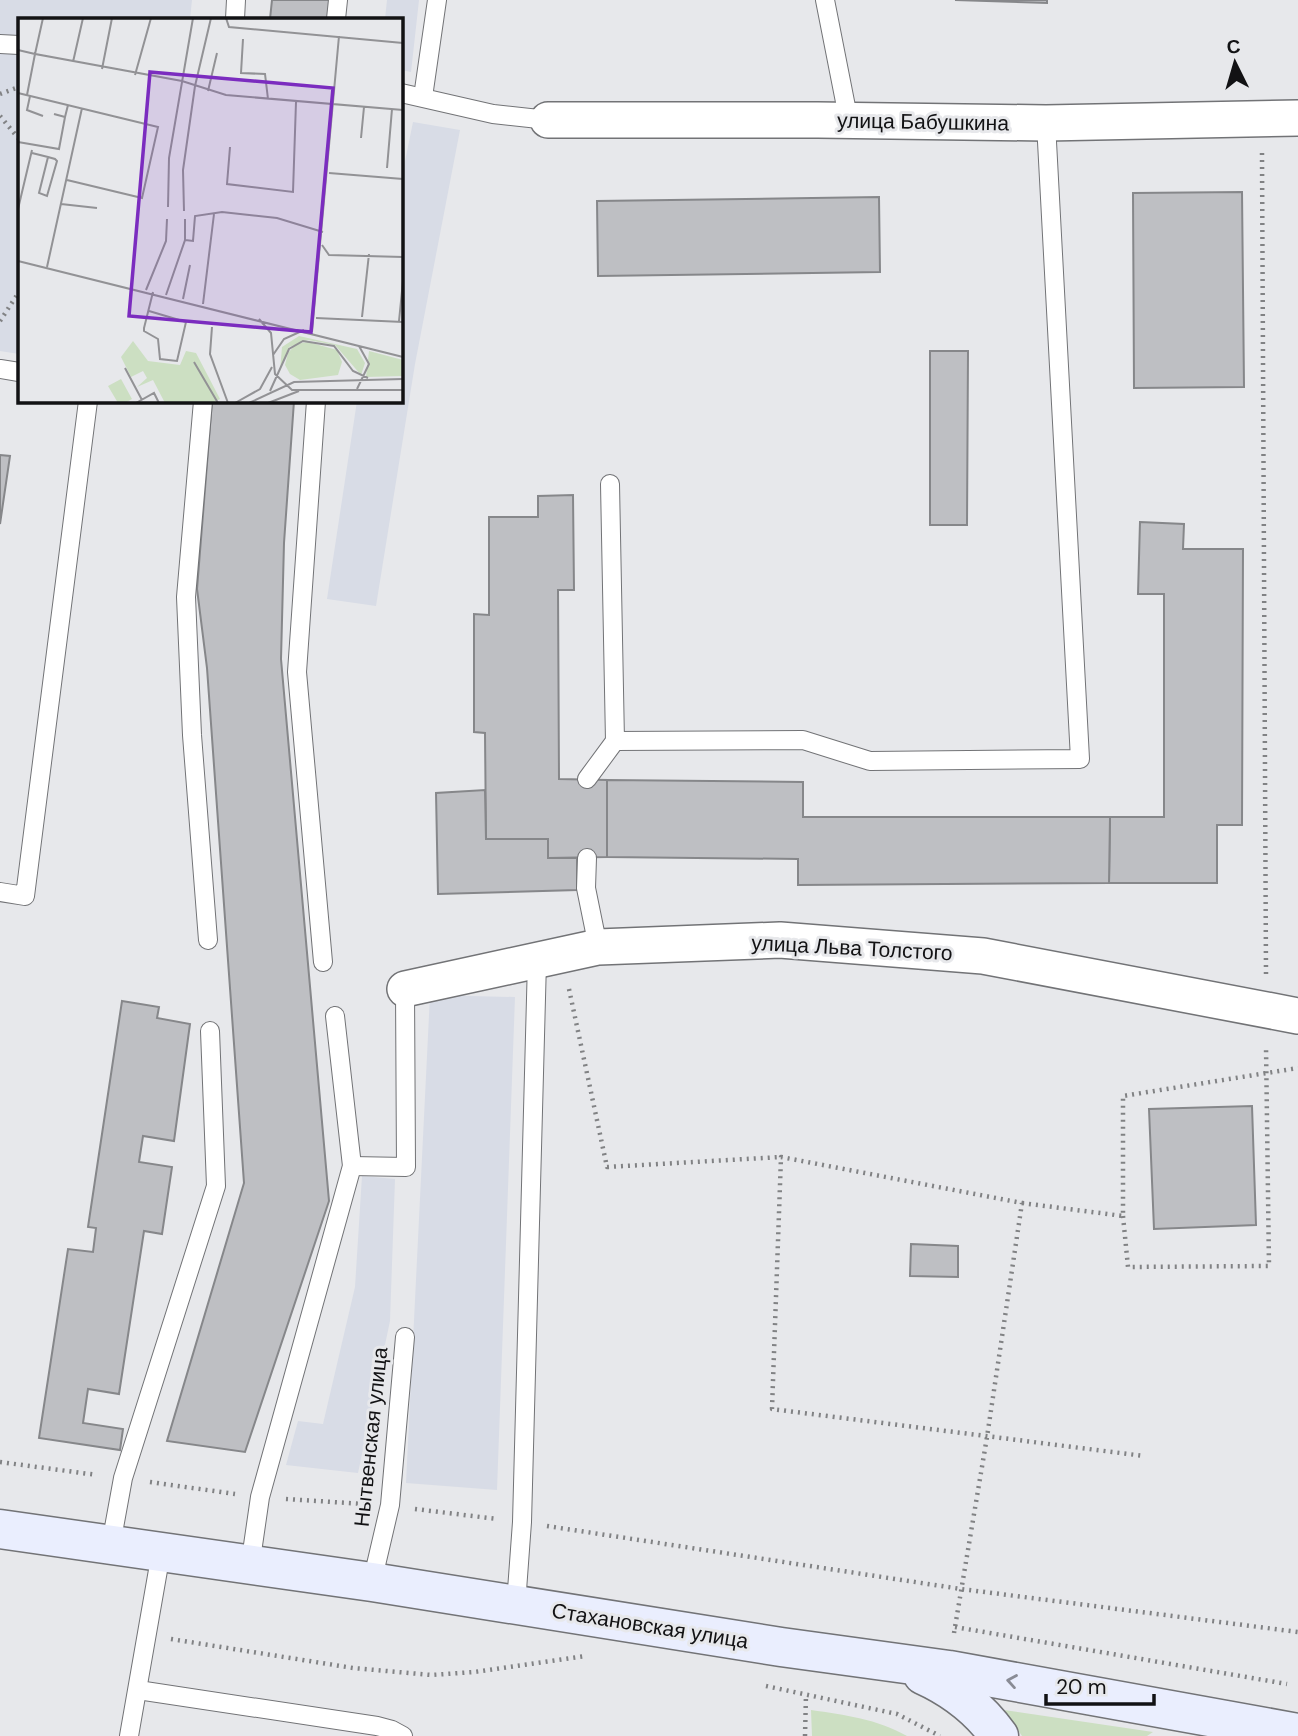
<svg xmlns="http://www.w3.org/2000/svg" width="1298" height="1736" font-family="'DM Sans',sans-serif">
<rect width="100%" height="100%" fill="#e7e8eb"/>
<g fill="#d8dce6">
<path d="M0,0H192L190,19H19V354L0,351Z"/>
<path d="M387,0H419L411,72L401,70V19H385Z"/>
<path d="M413,122L460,130L415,364L376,606L327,599L357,401H401V181Z"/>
<path d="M430,995L515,997L497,1490L406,1483Z"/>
<path d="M362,1176L395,1179L390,1321L358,1473L286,1465L298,1421L323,1424L355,1287Z"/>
</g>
<g fill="#ccdfc2">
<path d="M811,1710C845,1715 877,1719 907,1736H812Z"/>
<path d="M1004,1710L1153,1732L1147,1736H1022Z"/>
</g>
<g fill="#bebfc3" stroke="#86878a" stroke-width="2">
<path d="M272,0H330L328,19H270Z"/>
<path d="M955,0H1047V3Z"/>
<path d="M1242,192L1244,387L1134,388L1133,193Z"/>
<path d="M879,197L880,272L598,276L597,201Z"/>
<path d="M930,351H968L967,525H930Z"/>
<path d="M212,401H294L284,543L281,659L329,1201L245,1452L167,1441L244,1183L207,668L197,589Z"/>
<path d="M0,455L10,456L0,524Z"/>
<path d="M573,495L574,590H558L559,779L607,780V857L548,858V839H486L485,733L474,732V614L489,615V517H538V496Z"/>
<path d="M1140,522L1184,524L1183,549H1243L1242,825H1217V883H1109L1110,817H1164V594H1138Z"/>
<path d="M607,780L803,782V817H1110L1109,883L798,885V859L607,857Z"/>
<path d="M485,790L486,839H548V858H577V890L438,894L436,793Z"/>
<path d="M122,1001L159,1007L157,1018L190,1024L174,1141L143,1136L139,1162L172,1167L162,1234L144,1231L119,1394L88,1389L83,1423L123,1429L120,1450L39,1438L68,1249L93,1252L96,1228L88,1227Z"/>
<path d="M1252,1106L1256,1225L1154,1229L1149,1109Z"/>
<path d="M911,1244L958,1246V1277L910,1276Z"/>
</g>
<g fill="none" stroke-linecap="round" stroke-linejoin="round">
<g stroke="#727376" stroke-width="20">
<g id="service">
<path d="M825,0L849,122"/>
<path d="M235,19L236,0"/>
<path d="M336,19L338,0"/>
<path d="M0,44L19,45"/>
<path d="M401,93L493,114L548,120"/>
<path d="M423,97L437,0"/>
<path d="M0,369L19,372"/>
<path d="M203,401L186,597L192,735L208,940"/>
<path d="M316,401L297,672L323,962"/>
<path d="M610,484L615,741L803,740L870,761L1080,759L1046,123"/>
<path d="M587,779L615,741"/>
<path d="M587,858L586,888L598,947"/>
<path d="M0,892L25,896L88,401"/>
<path d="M352,1166L406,1167L405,989"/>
<path d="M111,1544L123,1478L216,1186L210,1031"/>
<path d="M250,1566L260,1497L352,1166L335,1016"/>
<path d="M372,1582L390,1505L405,1337"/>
<path d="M516,1604L522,1522L537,961"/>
<path d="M138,1690L377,1726L392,1730L403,1736"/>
<path d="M129,1736L161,1553"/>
</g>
</g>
<g stroke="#727376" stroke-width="38">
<g id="minor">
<path d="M548,120H818L1046,123L1298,118"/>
<path d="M405,989L598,947L780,940L983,956L1298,1016"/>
</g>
</g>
<g stroke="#727376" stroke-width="41">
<g id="secondary">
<path d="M0,1529L372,1582L781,1647L949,1670L1298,1733"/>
<path d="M923,1675C954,1689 979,1708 999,1736"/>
</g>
</g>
<g stroke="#818284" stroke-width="4.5" stroke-dasharray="2 5" stroke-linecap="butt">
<path d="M0,94L19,87"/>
<path d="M0,116L19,139"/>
<path d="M1262,153L1266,974"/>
<path d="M0,321L19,292"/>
<path d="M569,989L607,1167L781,1157"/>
<path d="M1022,1203L1123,1216V1096L1298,1068"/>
<path d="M1123,1216L1128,1267L1269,1266L1266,1046"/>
<path d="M0,1462L97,1475"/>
<path d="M150,1482L235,1494"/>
<path d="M286,1499L364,1504"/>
<path d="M415,1509L497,1519"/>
<path d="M547,1526L961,1589L1298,1632"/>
<path d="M955,1627L1287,1684"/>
<path d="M954,1633L987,1437L1022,1203L781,1157L772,1409L1144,1456"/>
<path d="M171,1639L353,1668L431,1675L474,1672L586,1656"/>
<path d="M766,1686L897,1714L940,1736"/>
<path d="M805,1736L806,1694"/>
</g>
<use href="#service" stroke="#fff" stroke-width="18"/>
<use href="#minor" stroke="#fff" stroke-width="35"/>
<use href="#secondary" stroke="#eaeefe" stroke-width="38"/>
</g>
<defs><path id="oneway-chevron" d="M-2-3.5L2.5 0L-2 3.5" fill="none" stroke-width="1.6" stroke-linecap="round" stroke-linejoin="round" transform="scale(1.75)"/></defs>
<use stroke="#898b95" href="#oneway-chevron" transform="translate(1012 1681) rotate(-170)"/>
<g text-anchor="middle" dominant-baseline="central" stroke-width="6" stroke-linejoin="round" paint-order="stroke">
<g font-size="21" fill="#121214" stroke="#e7e8eb">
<text transform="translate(923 122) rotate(1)">улица Бабушкина</text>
<text transform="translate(852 948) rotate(3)">улица Льва Толстого</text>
<text transform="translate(371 1437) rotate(-84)">Нытвенская улица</text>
<text transform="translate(650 1626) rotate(9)">Стахановская улица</text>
</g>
</g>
<g transform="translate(18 18)">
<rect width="385" height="385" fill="#e7e8eb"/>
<path d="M281,318L339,331L347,345L343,357L317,327L290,322L271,329L262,353L264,329ZM115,323L130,343L162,347L168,333L178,335L202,381L194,385H147L135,362L119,369L129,360L125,353L113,359L103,339ZM290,324L319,332L324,344L320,357L282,362L272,356L267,347L270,335L278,326ZM351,333L385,342V358L348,359ZM103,361L114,381L107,385H100L90,368Z" fill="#ccdfc2"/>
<path fill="none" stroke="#929295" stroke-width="2" d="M208,0L211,9L385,25M225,21L223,55L247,56L250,81M0,32L17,36L25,0M55,44L65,0M84,51L94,0M117,57L133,0M190,73L199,35M0,75L140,109L124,180L49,162M9,77L17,36L164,63L208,77L385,92M12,78L9,92L25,98M36,96L47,99L50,87M343,120L346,89M0,124L41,131L47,99M212,129L209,166L275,174L278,84M14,135L30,139L37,141L39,143L29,178L21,175L30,139M369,150L374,91M311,155L385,161M43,186L79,190M150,189L151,140L175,0M0,191L14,132M166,193L165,152L177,68L193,0M167,222L175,223L177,198L204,194L259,200L305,214M304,227L311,237L385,239M0,243L385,339M29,249L64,90M128,272L148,223L149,201M148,277L167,222V201M165,281L172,247M185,286L196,196M131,293L168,304L159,343L142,341L140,321L126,313V310L135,274M344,299L351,236M298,300L385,304M241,301L253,315L257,356L274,372H385M381,303L385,263M194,309L192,336L210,385M294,314L321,18M255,337L266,321L286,312M176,344L200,385M107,350L124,382M339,371L351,346L341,328M252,373L271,331L285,323L316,328L335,353L350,360M118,385L136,375L141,385M217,385L242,371L254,349M231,385L276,364L385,361M250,385L281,373"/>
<path fill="#7b2cbf" fill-opacity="0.15" stroke="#7b2cbf" stroke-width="3.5" d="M132,54L315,70L293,314L111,298Z"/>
<rect width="385" height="385" fill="none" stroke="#121214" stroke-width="3.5"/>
</g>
<g transform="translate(1235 63) rotate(355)" stroke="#e7e8eb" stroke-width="5" paint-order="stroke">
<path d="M0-5L12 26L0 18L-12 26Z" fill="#121214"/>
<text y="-10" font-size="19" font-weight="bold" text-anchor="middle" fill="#121214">С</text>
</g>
<path d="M1046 1694v10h108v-10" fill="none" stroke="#121214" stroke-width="3.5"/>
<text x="1056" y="1694" font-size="21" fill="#121214" stroke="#e7e8eb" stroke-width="5" paint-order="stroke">20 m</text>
</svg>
